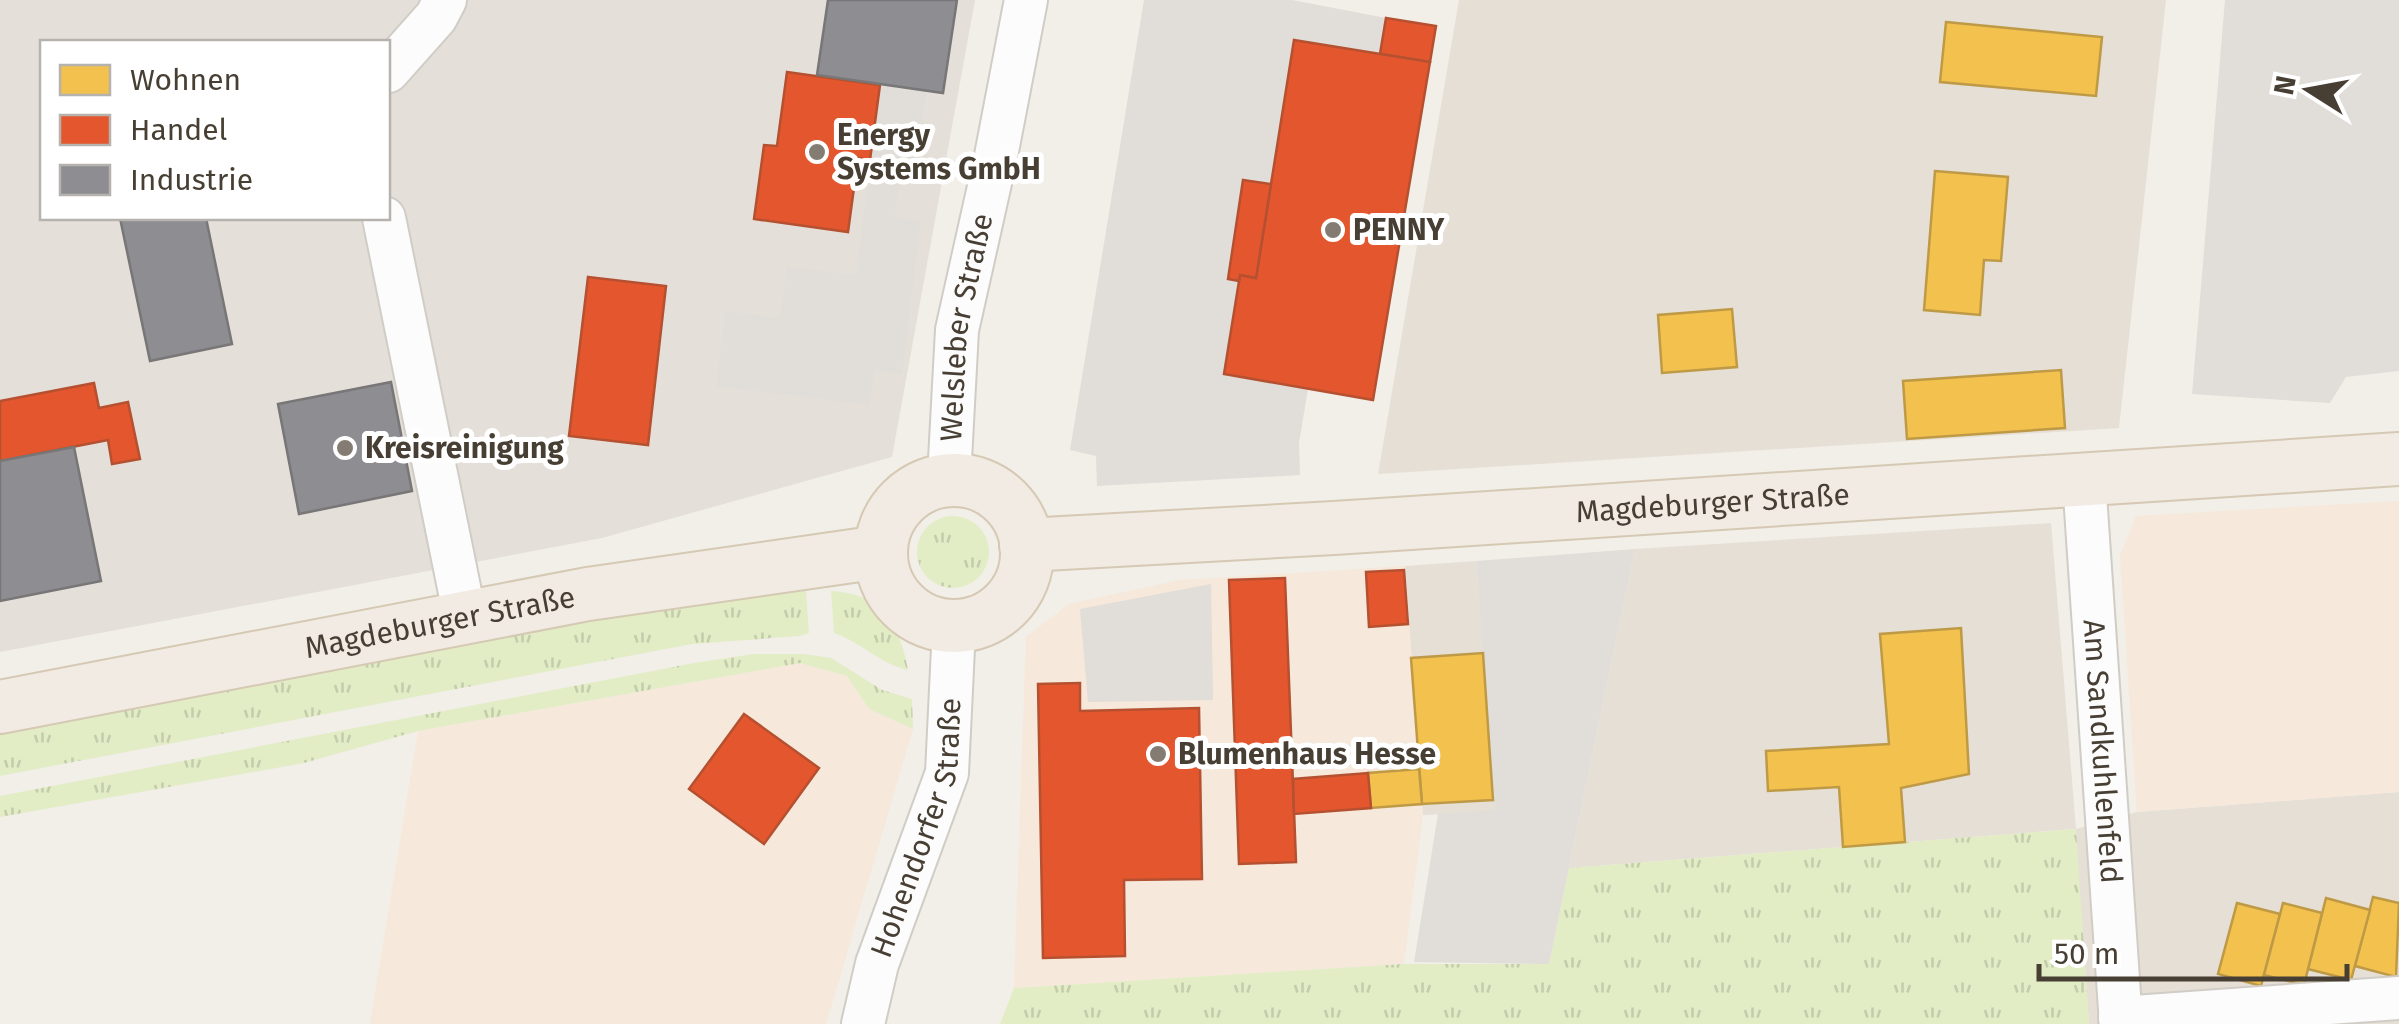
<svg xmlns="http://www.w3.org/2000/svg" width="2399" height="1024" font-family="'Fira Sans',sans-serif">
<defs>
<pattern id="grass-tufts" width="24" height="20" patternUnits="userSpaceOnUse" patternTransform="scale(2.5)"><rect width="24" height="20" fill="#e2edc6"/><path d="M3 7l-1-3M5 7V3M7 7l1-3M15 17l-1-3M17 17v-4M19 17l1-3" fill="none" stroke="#c3ccab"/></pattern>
</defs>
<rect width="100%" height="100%" fill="#f2eee8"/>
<g fill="#e6dfd5">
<path d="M1459,0H2166L2119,428L1378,474Z"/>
<path d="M2051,523L2076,829L2137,812L2399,792V1024H2089L2075,829L1569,868L1635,549Z"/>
<path d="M1476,561L1496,811L1423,815L1405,566Z"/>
</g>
<g fill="#f6e8da">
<path d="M2399,501V792L2137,812L2120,555L2136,516Z"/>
<path d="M1405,566L1423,815L1404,964L1014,988L1026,637L1069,604L1180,580Z"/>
<path d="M800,663L847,676L869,709L913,729L826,1024H370L418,731Z"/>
</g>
<path fill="#e5dfd9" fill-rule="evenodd" d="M0,0H975L892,457L602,538L0,652ZM42,42H388V218H42Z"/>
<g fill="url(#grass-tufts)">
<circle cx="953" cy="552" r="36"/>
<path d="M806,591L809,633L800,636L692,644L0,776V728L608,615L736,597Z"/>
<path d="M831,591C882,593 900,626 908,670C880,664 861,642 834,633Z"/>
<path d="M754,654H804L831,658L882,690L912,699L913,729L869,709L847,676L800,663L418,731L304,763L0,817V796L694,663Z"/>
<path d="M2076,829L2089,1024H1000L1014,988L1404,964H1549L1569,868Z"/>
</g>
<g fill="#e1ddd8">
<path d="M1144,0H1292L1386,18L1380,54L1294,40L1271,184L1243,180L1228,278L1239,281L1224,374L1308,389L1299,443L1300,475L1097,486L1096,456L1070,450Z"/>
<path d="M2225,0H2399V371L2346,377L2330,403L2192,394Z"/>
<path d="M880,85L926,91L915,171L900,170L895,217L921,221L902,374L874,371L870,405L716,386L725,311L780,318L787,267L856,275Z"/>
<path d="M1635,549L1549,964L1414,962L1438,814L1495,810L1476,561Z"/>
<path d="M1211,584L1213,700L1088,702L1080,609Z"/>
</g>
<g fill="#f2c14e" stroke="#bf9a46" stroke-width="2.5">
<path d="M1946,22L2102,37L2096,96L1940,82Z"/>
<path d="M1935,171L2008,177L2001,261L1984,260L1980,315L1924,310Z"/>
<path d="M1732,309L1737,367L1662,373L1658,315Z"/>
<path d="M2061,370L2065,428L1907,439L1903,381Z"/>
<path d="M1961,628L1969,774L1901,788L1905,842L1843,847L1839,787L1768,791L1766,751L1889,744L1880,634Z"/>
<path d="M1483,653L1493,800L1422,804L1411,658Z"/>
<path d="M1419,769L1422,804L1371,808L1368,773Z"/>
<path d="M2373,897L2399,903L2396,977L2355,966Z"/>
<path d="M2326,898L2370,910L2351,980L2308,969Z"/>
<path d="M2237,903L2280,914L2261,986L2218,974Z"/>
<path d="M2283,903L2322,913L2304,985L2264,975Z"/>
</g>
<g fill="#e4572e" stroke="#b55030" stroke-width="2.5">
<path d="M1386,18L1436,26L1430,62L1380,54Z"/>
<path d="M1294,40L1430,62L1373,400L1224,374L1240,275L1256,278Z"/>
<path d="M787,72L880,85L870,160L858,158L848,232L754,219L764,145L777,146Z"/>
<path d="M1243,180L1271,184L1256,278L1240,275L1239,281L1228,279Z"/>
<path d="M588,277L666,286L648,445L569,436Z"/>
<path d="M94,383L99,408L128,402L140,459L112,464L108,440L0,461V401Z"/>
<path d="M1404,570L1408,624L1369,627L1366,572Z"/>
<path d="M1285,578L1296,862L1239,864L1229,580Z"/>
<path d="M1080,683V711L1199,708L1202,879L1124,880L1125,956L1043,958L1038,684Z"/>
<path d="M744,714L819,768L764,844L689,789Z"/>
<path d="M1368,773L1371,808L1294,814L1293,779Z"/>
</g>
<g fill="#8d8d92" stroke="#787676" stroke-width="2.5">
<path d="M828,0H957L943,93L817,75Z"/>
<path d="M120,218H206L232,344L150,361Z"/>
<path d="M391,382L412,491L299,514L278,404Z"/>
<path d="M74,447L101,581L0,601V461Z"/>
</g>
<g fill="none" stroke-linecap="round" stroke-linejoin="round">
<g stroke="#d0ccc6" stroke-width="46">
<g id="minor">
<path d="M388,71L436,17L445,0"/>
<path d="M384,218L465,617"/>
<path id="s1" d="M949,478L957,330L996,156L1026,0"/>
<path id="s2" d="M2084,480L2121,1024"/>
<path d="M2120,1018L2399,998"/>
<path id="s3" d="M863,1024L877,964L947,773L954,627"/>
</g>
</g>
<g stroke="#d6c9b4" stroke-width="56">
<g id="major">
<circle cx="954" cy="553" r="73"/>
<path id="s4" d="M1026,545L1334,528L2399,459"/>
<path id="s5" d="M0,707L588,594L880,552"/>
</g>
</g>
<use href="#minor" stroke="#fdfcfc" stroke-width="42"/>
<use href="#major" stroke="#f1ebe3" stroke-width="52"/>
</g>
<g fill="#847c73" stroke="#fff" stroke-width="4">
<circle cx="817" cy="152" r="10"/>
<circle cx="1333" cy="230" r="10"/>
<circle cx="345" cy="448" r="10"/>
<circle cx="1158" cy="754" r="10"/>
</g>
<g text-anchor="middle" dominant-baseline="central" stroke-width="10" stroke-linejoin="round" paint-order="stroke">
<g font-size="30" font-weight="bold" fill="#483f34" stroke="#fff" text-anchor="start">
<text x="837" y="135">Energy<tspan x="837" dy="34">Systems GmbH</tspan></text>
<text x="1353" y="230">PENNY</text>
<text x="365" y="448">Kreisreinigung</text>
<text x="1178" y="754">Blumenhaus Hesse</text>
</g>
<g font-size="30" fill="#483f34" stroke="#fff">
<text stroke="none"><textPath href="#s1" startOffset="152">Welsleber Straße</textPath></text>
<text stroke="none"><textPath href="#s4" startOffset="688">Magdeburger Straße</textPath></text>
<text stroke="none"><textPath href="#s5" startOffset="448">Magdeburger Straße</textPath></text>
<text stroke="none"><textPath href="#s2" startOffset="272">Am Sandkuhlenfeld</textPath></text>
<text stroke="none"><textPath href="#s3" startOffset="205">Hohendorfer Straße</textPath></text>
</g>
</g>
<rect x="40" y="40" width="350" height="180" fill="#ffffff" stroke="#b6b2ae" stroke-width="2.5"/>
<rect x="60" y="65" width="50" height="30" fill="#f2c14e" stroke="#b6b2ae" stroke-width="2.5"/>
<text x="130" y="90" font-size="30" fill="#483f34">Wohnen</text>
<rect x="60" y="115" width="50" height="30" fill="#e4572e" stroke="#b6b2ae" stroke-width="2.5"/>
<text x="130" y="140" font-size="30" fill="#483f34">Handel</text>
<rect x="60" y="165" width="50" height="30" fill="#8d8d92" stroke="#b6b2ae" stroke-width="2.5"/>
<text x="130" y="190" font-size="30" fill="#483f34">Industrie</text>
<g transform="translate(2309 90) rotate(281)" stroke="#ffffff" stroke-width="8" paint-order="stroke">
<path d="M0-8L18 38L0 25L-18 38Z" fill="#483f34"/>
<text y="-15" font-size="28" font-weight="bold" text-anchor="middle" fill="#483f34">N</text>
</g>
<path d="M2039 964v15h308v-15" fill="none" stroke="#483f34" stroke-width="5"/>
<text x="2054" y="964" font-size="30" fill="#483f34" stroke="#ffffff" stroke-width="8" paint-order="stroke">50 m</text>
</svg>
